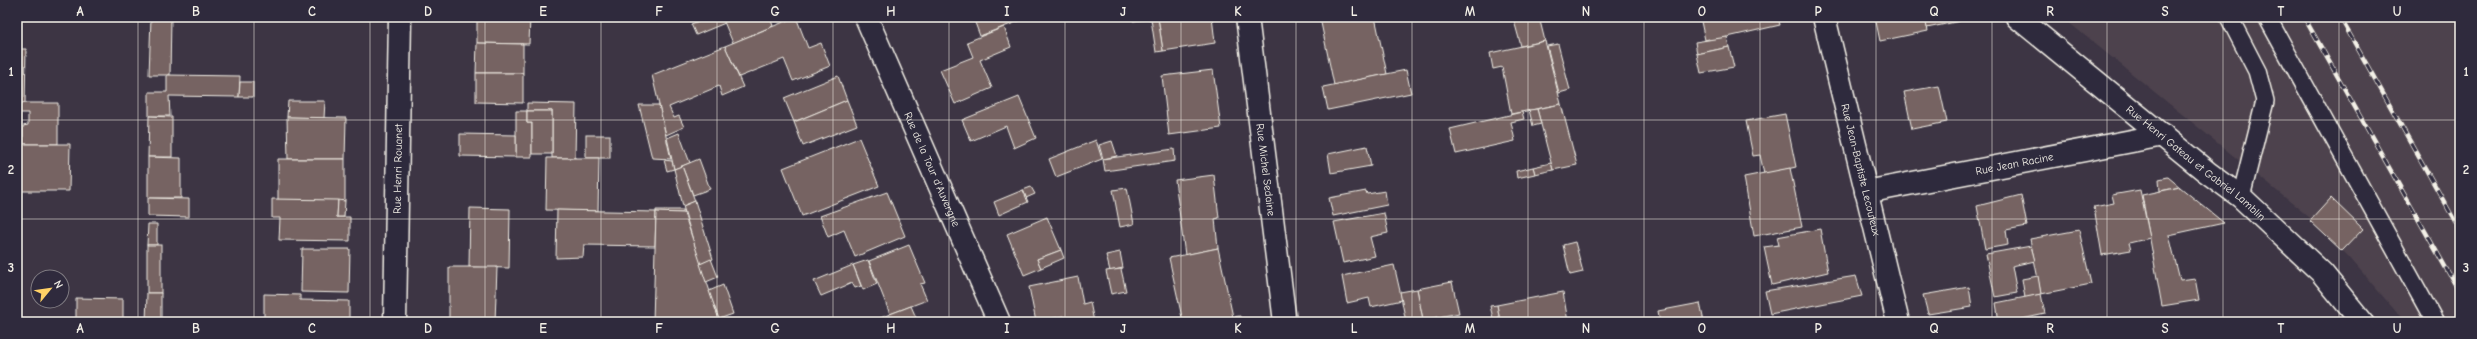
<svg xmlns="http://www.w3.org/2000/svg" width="2477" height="339" font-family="'Comic Neue',sans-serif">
<rect width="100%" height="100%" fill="#3d3544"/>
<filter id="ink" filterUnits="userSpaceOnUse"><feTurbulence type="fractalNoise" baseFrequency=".025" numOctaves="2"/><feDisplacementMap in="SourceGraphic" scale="8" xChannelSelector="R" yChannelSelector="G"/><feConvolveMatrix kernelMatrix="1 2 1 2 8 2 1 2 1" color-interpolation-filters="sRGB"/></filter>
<g filter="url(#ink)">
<path fill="#4e434d" d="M2062,17H2460V322H2405L2349,257L2309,217Z"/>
<g fill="#766362" stroke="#f4f1e8">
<path d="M151,17H171L170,75H149Z"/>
<path d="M477,17H530L529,44L477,43Z"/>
<path d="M709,17H722L725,23L696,35L691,24Z"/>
<path d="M722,17H770L773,26L733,43Z"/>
<path d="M796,17L808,48L821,43L830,66L793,81L784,59L739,77L725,46Z"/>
<path d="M981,17H1024V19L980,36L974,20Z"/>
<path d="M1133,17H1212L1215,43L1163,51L1158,18L1133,21Z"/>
<path d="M1327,17H1375L1387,74L1334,85L1320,18Z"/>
<path d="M1513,17H1539L1545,41L1521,46Z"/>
<path d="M1700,17H1778L1780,25L1710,41L1709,39L1705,40Z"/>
<path d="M1875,17H1925L1928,31L1880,41Z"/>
<path d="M1925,17H1956L1960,21L1927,28Z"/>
<path d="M1158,18L1163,51L1156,52L1151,19Z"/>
<path d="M1004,27L1011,47L980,60L992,88L955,104L940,70L973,57L967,42Z"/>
<path d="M1727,37L1729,47L1697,54L1695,42Z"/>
<path d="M1545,41L1561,104L1511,114L1502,67L1493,69L1490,53Z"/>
<path d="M477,43L523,44V73H476Z"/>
<path d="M1558,44L1570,90L1559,93L1547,46Z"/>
<path d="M725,46L743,87L722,96L719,86L669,107L674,118L679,116L684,127L666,135L652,75Z"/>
<path d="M1729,47L1734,67L1701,73L1697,54Z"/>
<path d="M17,49H26L25,103H17Z"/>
<path d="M1213,70L1221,128L1169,135L1162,76Z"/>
<path d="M1406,70L1411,93L1328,110L1323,87Z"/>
<path d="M476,73H523V103L476,102Z"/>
<path d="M167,75L240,76L239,97L169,96L170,116H149V92H167Z"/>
<path d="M838,76L847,100L794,122L784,98Z"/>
<path d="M240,82H253V97H239Z"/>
<path d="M1939,86L1947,122L1912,129L1904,92Z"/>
<path d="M1019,97L1036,138L1014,148L1006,126L971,141L962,120Z"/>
<path d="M847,100L857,125L803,146L794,122Z"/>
<path d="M288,101H325L324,118L287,117Z"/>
<path d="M17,103H58V144H23V126L28,125V113H17Z"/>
<path d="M527,103L576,104L575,158H552V111H527Z"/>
<path d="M1561,104L1577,165L1553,170L1537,109Z"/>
<path d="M639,105H659L671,159L652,158Z"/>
<path d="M1537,109L1541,124L1533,126L1529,110Z"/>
<path d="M516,111H527V123H532V157H516Z"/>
<path d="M527,111H552V154H532V123H527Z"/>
<path d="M1522,112L1524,119L1511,122L1515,141L1456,154L1450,129Z"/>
<path d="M1785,114L1796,167L1764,174L1760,155L1753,156L1746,121Z"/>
<path d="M149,116L172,117V157H148Z"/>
<path d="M287,117L346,118L345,159H288Z"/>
<path d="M679,133L690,163L674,169L667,138Z"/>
<path d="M460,134L516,135V157L460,156Z"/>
<rect x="586" y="135" width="24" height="23"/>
<path d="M859,138L879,186L802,216L783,168Z"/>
<path d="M1096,140L1102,159L1056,177L1049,159Z"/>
<path d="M1112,141L1117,156L1103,159L1099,145Z"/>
<path d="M17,144H70L69,191H17Z"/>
<path d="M1367,146L1371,166L1331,173L1328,154Z"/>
<path d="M1174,149L1175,161L1105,171L1103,159Z"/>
<path d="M148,157L181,158V198H148Z"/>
<path d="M547,158H599L598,211L546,210Z"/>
<path d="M278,159H345V201L278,200Z"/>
<path d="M699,159L710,189L693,195L682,166Z"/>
<path d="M664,160L672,161L674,169L667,171Z"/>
<path d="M1551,163L1553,170L1535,174L1533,167Z"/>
<path d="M682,166L695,201L683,206L674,169Z"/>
<path d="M1533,167L1535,174L1517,178L1516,171Z"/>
<path d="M1790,168L1802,227L1754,236L1744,177Z"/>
<path d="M1214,175L1219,218L1215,219L1218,248L1185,255L1175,180Z"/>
<path d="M2168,177L2180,187L2160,191L2159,179Z"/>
<path d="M1031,187L1035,194L1026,198L1023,190Z"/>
<path d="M2180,187L2224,223L2169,235L2180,280L2195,278L2199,300L2162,306L2142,195Z"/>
<path d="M1127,188L1134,224L1120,227L1113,190Z"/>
<path d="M1023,190L1028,202L999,215L994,202Z"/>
<path d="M2140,190L2150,238L2129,243L2131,250L2102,255L2094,207L2114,203L2112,195Z"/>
<path d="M1366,191L1367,194L1385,191L1387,205L1333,216L1329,198Z"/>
<path d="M887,192L905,236L855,257L844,230L828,237L820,216Z"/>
<path d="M2021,195L2027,226L2006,230L2008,245L1985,249L1977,206Z"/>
<path d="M148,198L189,199V217L148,216Z"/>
<path d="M2331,198L2363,229L2342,251L2310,221Z"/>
<path d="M272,199L338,200L337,217H350V241L279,240L280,218H272Z"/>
<path d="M338,200L345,201L344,217H337Z"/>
<path d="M695,201L713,259L700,264L683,206Z"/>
<path d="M470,208L510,209L509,268L469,267Z"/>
<path d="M557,210L656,212L655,246L584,245L583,257L556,258Z"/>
<path d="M656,210H684V213L656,212Z"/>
<path d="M656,212L684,213L720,322H653Z"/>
<path d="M1384,213L1388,233L1370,237L1375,256L1343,263L1334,222Z"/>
<path d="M1047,217L1061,250L1037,259L1041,268L1024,275L1007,234Z"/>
<path d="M148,224H157V245H147Z"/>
<path d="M1820,229L1828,272L1772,285L1764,247L1779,245L1777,237Z"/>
<path d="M2079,230L2091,284L2041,294L2030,239Z"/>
<path d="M1575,242L1583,272L1570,275L1563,245Z"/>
<rect x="147" y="245" width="14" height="48"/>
<path d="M909,245L925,283L920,284L927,300L890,314L869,261Z"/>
<path d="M2031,246L2035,261L2012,266L2017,293L1995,297L1986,254Z"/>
<path d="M1218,248L1233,317L1211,322H1183L1169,258Z"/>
<path d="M302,249H350L349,293L301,292Z"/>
<path d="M1061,250L1064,258L1041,268L1037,259Z"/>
<path d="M1120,252L1123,268L1110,271L1106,255Z"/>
<path d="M711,259L718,277L706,282L700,264Z"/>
<path d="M868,260L877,284L863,290L853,265Z"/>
<path d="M853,265L861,286L855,288L852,283L821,296L814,281Z"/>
<path d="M1394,265L1402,300L1371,307L1369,298L1347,303L1342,276Z"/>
<path d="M449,267H497L495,322H449Z"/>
<path d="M1121,269L1126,291L1111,294L1106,271Z"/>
<path d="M1856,276L1862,296L1770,314L1765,291Z"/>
<path d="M2038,276L2041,294L2025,298L2022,279Z"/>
<path d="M1078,277L1083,304L1090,302L1094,322H1064L1063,316L1036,322L1029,287Z"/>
<path d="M1452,282L1459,313L1423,320L1417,289Z"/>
<path d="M723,285L733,314L719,319L709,291Z"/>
<path d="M1969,287L1972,307L1928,314L1923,295Z"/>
<path d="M1417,289L1423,320L1406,322L1400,292Z"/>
<path d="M1563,292L1568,322H1500L1497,305Z"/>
<path d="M147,293H161V322H146Z"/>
<path d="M264,294L300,295V300L349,301V322H264Z"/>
<path d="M2041,294L2045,314L2022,319L2023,322H1999L1996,303Z"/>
<path d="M76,298L123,299V322H76Z"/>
<path d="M1700,303L1704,322H1660L1658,311Z"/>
<path d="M1497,305L1500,322H1494L1490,306Z"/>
<path d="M911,306L918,322H871L890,314Z"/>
<path d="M1240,316L1241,322H1211L1233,317Z"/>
</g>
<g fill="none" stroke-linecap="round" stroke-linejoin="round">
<g stroke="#f4f1e8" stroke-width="20">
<g id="lane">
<path d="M2229,17L2257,71L2265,101L2241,197"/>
<path d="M2267,17L2435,322"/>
</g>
</g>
<g stroke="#f4f1e8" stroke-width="25">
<g id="street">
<path id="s1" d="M866,17L999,322"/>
<path id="s2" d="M1247,17L1285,322"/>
<path id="s3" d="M1824,17L1898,322"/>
<path id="s4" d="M2017,17L2207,172L2241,197L2322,273L2362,322"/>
<path id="s5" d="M1866,192L2163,135"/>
<path id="s6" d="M395,322L400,17"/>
</g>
</g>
<use href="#lane" stroke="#2f2a3d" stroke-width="17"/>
<use href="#street" stroke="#2f2a3d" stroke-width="22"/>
<g stroke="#f4f1e8" stroke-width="4.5">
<g id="rail">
<path d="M2304,17L2460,293"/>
<path d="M2340,17L2460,230"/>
</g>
</g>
<use href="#rail" stroke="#2f2a3d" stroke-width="3" stroke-dasharray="9" stroke-linecap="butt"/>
</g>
</g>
<path fill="none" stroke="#f4f1e8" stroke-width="1" stroke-opacity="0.55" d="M138,17V322M254,17V322M370,17V322M485,17V322M601,17V322M717,17V322M833,17V322M949,17V322M1065,17V322M1181,17V322M1296,17V322M1412,17V322M1528,17V322M1644,17V322M1760,17V322M1876,17V322M1992,17V322M2107,17V322M2223,17V322M2339,17V322M17,120H2460M17,219H2460"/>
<g text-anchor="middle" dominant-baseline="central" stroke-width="3" stroke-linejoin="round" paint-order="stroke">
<g font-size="11" fill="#f4f1e8" stroke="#2f2a3d">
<text stroke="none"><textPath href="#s5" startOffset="151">Rue Jean Racine</textPath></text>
<text stroke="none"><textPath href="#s4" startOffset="231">Rue Henri Gateau et Gabriel Lamblin</textPath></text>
<text stroke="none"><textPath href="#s6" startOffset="153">Rue Henri Rouanet</textPath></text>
<text stroke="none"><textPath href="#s1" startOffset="166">Rue de la Tour d'Auvergne</textPath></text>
<text stroke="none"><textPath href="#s2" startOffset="154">Rue Michel Sedaine</textPath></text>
<text stroke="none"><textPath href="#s3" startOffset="157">Rue Jean-Baptiste Lecouteux</textPath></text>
</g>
</g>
<rect width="2477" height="339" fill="none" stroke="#2f2a3d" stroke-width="44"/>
<g transform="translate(50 289) rotate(61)"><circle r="19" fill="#2f2a3d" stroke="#7e7a81"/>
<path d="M0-3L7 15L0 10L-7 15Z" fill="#ffd166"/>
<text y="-6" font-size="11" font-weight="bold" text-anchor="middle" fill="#f4f1e8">N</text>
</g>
<rect x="22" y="22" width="2433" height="295" fill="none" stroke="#f4f1e8" stroke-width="1.5"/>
<g font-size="13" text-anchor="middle" font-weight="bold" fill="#f4f1e8">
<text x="80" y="16">A</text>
<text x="196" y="16">B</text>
<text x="312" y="16">C</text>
<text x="428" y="16">D</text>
<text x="543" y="16">E</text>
<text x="659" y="16">F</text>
<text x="775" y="16">G</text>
<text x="891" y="16">H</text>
<text x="1007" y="16">I</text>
<text x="1123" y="16">J</text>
<text x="1238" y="16">K</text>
<text x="1354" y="16">L</text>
<text x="1470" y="16">M</text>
<text x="1586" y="16">N</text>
<text x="1702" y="16">O</text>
<text x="1818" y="16">P</text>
<text x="1934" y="16">Q</text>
<text x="2050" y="16">R</text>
<text x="2165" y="16">S</text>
<text x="2281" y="16">T</text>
<text x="2397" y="16">U</text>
<text x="11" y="76">1</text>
<text x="2466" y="76">1</text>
<text x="11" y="174">2</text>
<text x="2466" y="174">2</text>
<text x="11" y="272">3</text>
<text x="2466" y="272">3</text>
<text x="80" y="333">A</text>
<text x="196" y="333">B</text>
<text x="312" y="333">C</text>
<text x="428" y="333">D</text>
<text x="543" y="333">E</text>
<text x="659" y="333">F</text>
<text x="775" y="333">G</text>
<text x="891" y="333">H</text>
<text x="1007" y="333">I</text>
<text x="1123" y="333">J</text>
<text x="1238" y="333">K</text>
<text x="1354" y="333">L</text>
<text x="1470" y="333">M</text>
<text x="1586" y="333">N</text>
<text x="1702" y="333">O</text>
<text x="1818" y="333">P</text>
<text x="1934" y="333">Q</text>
<text x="2050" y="333">R</text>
<text x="2165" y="333">S</text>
<text x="2281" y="333">T</text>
<text x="2397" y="333">U</text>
</g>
</svg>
